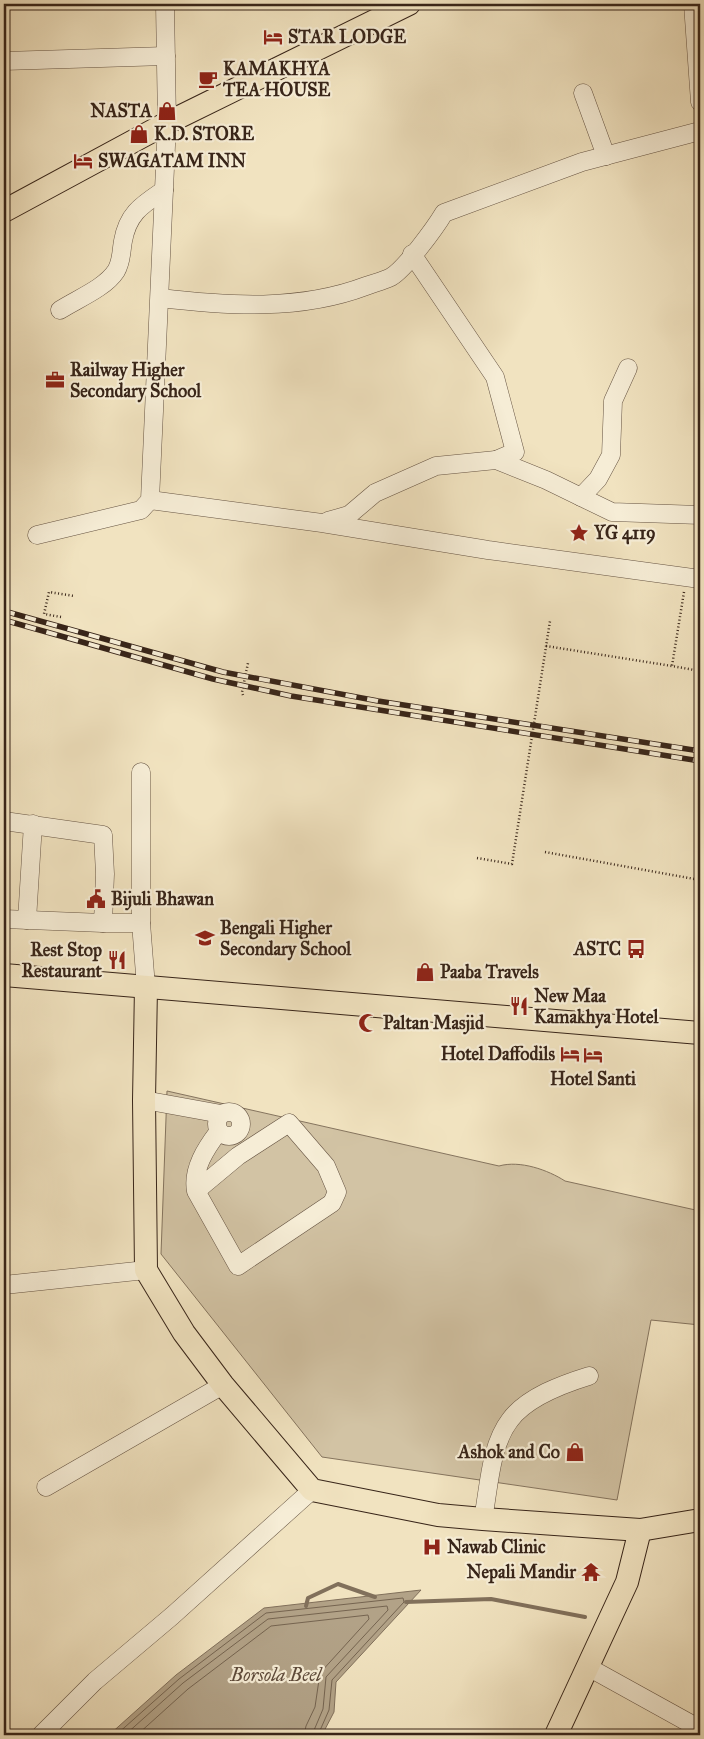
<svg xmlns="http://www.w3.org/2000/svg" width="704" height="1739" font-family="'IM FELL Great Primer',serif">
<rect width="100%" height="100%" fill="#f1e3c0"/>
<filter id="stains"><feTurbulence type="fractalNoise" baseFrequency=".004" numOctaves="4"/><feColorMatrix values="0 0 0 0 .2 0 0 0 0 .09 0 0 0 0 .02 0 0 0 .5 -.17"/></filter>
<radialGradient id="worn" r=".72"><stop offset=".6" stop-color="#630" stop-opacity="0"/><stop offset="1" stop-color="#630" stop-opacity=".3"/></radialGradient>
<path fill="#d2c3a4" stroke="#85745e" d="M167,1091L499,1166C520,1160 548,1170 565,1181L700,1211V1325L651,1320L617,1500L322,1457L161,1254Z"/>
<path fill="#b2a287" stroke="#81705b" d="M421,1590L336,1682L334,1712L322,1735H109L176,1675L264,1608Z"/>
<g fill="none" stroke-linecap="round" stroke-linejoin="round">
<g stroke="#756450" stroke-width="1">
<path d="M116,1735L179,1679L266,1613L403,1598L404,1602L332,1680L329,1710L318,1735"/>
<path d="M125,1735L183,1683L268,1619L387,1606L388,1610L326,1677L323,1709L312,1735"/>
<path d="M137,1735L188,1689L271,1626L368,1615L369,1619L320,1673L315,1707L306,1726L304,1735"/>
</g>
<g stroke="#81705b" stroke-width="4">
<path d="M406,1602L491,1599L585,1617"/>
<path d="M306,1606L308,1598L338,1584L375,1597"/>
</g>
<g stroke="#665443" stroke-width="19">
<g id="minor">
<path d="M693,4L700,102"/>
<path d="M4,61L166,56"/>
<path d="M583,93L606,156"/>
<path d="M412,254L495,377L515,452L496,460"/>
<path d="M160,298C228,306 300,311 366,286C374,283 383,281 391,277C405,269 435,228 444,213L582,162L700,131"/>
<path d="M60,310C77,299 105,288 116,271C122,261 121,251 123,241C128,213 142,205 164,190"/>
<path d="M581,497L598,479L611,455L613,401L628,368"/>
<path d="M150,500L322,523L488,550L700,579"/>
<path d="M328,521L349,515L375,493L436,466L496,460L546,480L612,512L700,515"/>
<path d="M37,535L141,510L150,500L167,123L165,4"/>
<path d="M141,772V923L146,987"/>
<path d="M4,821L103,835L105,874L103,923"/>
<path d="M4,919L103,923H141"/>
<path d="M27,920L33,824"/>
<path d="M144,1100L221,1114"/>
<circle cx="229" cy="1124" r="12"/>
<path d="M196,1191L238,1156L289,1123L326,1166L337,1192L332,1203L238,1266L196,1191C192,1169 206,1148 219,1131"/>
<path d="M4,1285L146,1270"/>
<path d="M46,1487L223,1385"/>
<path d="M483,1519C489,1488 490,1446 510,1420C527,1397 563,1384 589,1376"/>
<path d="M588,1667L700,1729"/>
<path d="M41,1735L95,1681L172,1616L312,1490"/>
</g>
</g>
<g stroke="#382519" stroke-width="24">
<g id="major">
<path d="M4,211L167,123L409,4"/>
<path d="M4,975L700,1033"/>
<path d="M146,987L144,1100L146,1270L184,1333L223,1385L312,1490L438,1515L483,1519L640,1530L700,1520"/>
<path d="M556,1735L627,1582L640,1530"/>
</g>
</g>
<g stroke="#382519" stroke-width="2.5" stroke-dasharray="1 2.5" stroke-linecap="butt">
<path d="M684,592L672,666L700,671"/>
<path d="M61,617L44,614L49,592L74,596"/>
<path d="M546,646L672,666"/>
<path d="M243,695L242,692L248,663"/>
<path d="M545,852L700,880"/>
</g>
<use href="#minor" stroke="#f6edd6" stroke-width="18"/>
<use href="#major" stroke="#f1e3c0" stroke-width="22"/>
<g stroke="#382519" stroke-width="5.5">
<g id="rail">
<path d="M4,611L223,672L378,701L700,751"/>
<path d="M4,620L213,679L291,696L700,761"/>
</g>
</g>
<use href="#rail" stroke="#f6edd6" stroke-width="4" stroke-dasharray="11" stroke-linecap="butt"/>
<path stroke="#382519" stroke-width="2.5" stroke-dasharray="1 2.5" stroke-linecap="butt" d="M477,858L512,864L550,621"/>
</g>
<defs>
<g id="hotel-bare" transform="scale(1.5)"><path d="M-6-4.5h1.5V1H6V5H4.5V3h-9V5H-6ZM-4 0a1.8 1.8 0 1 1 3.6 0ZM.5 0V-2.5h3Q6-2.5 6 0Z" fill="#8f2418" stroke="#f6edd6" stroke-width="2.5" paint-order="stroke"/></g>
<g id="cafe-bare" transform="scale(1.5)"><path d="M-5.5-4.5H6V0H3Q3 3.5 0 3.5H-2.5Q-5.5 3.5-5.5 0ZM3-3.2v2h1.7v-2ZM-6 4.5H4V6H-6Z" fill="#8f2418" stroke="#f6edd6" stroke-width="2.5" paint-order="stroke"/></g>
<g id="shop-bare" transform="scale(1.5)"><path d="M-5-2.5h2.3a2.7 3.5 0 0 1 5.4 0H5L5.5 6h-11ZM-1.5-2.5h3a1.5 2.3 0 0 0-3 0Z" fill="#8f2418" stroke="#f6edd6" stroke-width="2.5" paint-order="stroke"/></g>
<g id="office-bare" transform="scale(1.5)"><path d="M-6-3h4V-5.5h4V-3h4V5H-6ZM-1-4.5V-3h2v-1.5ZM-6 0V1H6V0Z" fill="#8f2418" stroke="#f6edd6" stroke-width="2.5" paint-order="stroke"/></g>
<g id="sight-bare" transform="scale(1.5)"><path d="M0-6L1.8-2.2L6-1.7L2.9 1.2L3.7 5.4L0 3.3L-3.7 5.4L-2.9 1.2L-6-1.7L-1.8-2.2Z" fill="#8f2418" stroke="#f6edd6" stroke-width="2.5" paint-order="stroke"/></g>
<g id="civic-bare" transform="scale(1.5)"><path d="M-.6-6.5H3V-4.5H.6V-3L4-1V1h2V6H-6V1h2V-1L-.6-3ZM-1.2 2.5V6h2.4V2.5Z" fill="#8f2418" stroke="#f6edd6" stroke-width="2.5" paint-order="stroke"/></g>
<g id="school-bare" transform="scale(1.5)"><path d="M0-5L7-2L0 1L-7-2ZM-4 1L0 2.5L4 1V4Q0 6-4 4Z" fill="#8f2418" stroke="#f6edd6" stroke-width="2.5" paint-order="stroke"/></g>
<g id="bus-bare" transform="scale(1.5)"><path d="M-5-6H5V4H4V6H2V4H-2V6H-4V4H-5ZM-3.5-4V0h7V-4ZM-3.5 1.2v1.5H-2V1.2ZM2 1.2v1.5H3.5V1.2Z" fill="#8f2418" stroke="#f6edd6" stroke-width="2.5" paint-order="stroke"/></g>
<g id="restaurant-bare" transform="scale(1.5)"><path d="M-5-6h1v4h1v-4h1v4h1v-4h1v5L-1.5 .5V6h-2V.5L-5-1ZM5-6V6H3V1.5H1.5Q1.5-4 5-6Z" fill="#8f2418" stroke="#f6edd6" stroke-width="2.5" paint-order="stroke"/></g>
<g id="mosque-bare" transform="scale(1.5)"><path d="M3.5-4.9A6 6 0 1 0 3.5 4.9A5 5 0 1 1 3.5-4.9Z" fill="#8f2418" stroke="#f6edd6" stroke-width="2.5" paint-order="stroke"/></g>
<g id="hospital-bare" transform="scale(1.5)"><path d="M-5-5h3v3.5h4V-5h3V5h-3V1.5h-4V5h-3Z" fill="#8f2418" stroke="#f6edd6" stroke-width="2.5" paint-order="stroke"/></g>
<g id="temple-bare" transform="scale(1.5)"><path d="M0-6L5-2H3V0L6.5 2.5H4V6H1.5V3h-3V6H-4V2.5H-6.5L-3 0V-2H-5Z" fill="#8f2418" stroke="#f6edd6" stroke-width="2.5" paint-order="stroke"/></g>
</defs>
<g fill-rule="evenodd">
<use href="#hotel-bare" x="273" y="37"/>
<use href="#cafe-bare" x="208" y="79"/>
<use href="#shop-bare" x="167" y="111"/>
<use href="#shop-bare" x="139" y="134"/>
<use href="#hotel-bare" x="83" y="161"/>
<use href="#office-bare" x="55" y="380"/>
<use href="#sight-bare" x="579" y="533"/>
<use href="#civic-bare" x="96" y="899"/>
<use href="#school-bare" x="205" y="938"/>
<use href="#bus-bare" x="636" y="949"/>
<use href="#restaurant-bare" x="117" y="960"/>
<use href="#shop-bare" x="425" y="972"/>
<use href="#restaurant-bare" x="519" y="1006"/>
<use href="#mosque-bare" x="368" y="1023"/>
<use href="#hotel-bare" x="570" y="1054"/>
<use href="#hotel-bare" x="593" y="1055"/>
<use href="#shop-bare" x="575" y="1452"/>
<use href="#hospital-bare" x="432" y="1547"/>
<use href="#temple-bare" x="591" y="1572"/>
</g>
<g text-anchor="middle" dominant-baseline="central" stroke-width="4.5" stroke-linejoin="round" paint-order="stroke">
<g font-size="18" font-weight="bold" fill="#382519" stroke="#f6edd6" text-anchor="start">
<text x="288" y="37">STAR LODGE</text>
<text x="223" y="69">KAMAKHYA<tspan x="223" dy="21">TEA HOUSE</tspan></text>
<text x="152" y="111" text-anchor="end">NASTA</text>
<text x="154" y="134">K.D. STORE</text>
<text x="98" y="161">SWAGATAM INN</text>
<text x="70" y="370">Railway Higher<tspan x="70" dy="21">Secondary School</tspan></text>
<text x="594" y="533">YG 4119</text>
<text x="111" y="899">Bijuli Bhawan</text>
<text x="220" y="928">Bengali Higher<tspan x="220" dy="21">Secondary School</tspan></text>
<text x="621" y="949" text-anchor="end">ASTC</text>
<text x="102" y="950" text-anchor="end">Rest Stop<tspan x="102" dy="21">Restaurant</tspan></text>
<text x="440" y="972">Paaba Travels</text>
<text x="534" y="996">New Maa<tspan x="534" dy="21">Kamakhya Hotel</tspan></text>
<text x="383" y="1023">Paltan Masjid</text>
<text x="555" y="1054" text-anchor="end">Hotel Daffodils</text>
<text x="593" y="1079" text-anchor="middle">Hotel Santi</text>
<text x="560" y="1452" text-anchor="end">Ashok and Co</text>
<text x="447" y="1547">Nawab Clinic</text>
<text x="576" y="1572" text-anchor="end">Nepali Mandir</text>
</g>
<g font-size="19" font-style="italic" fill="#5d4a3a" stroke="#f6edd6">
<text x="276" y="1674">Borsola Beel</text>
</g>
</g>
<rect width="704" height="1739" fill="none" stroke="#f1e3c0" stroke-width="20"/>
<rect x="5" y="5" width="694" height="1729" fill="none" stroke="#382519" stroke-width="2.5"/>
<rect x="10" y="10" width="684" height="1719" fill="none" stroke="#382519"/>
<rect width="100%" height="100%" filter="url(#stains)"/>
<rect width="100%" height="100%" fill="url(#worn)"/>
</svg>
